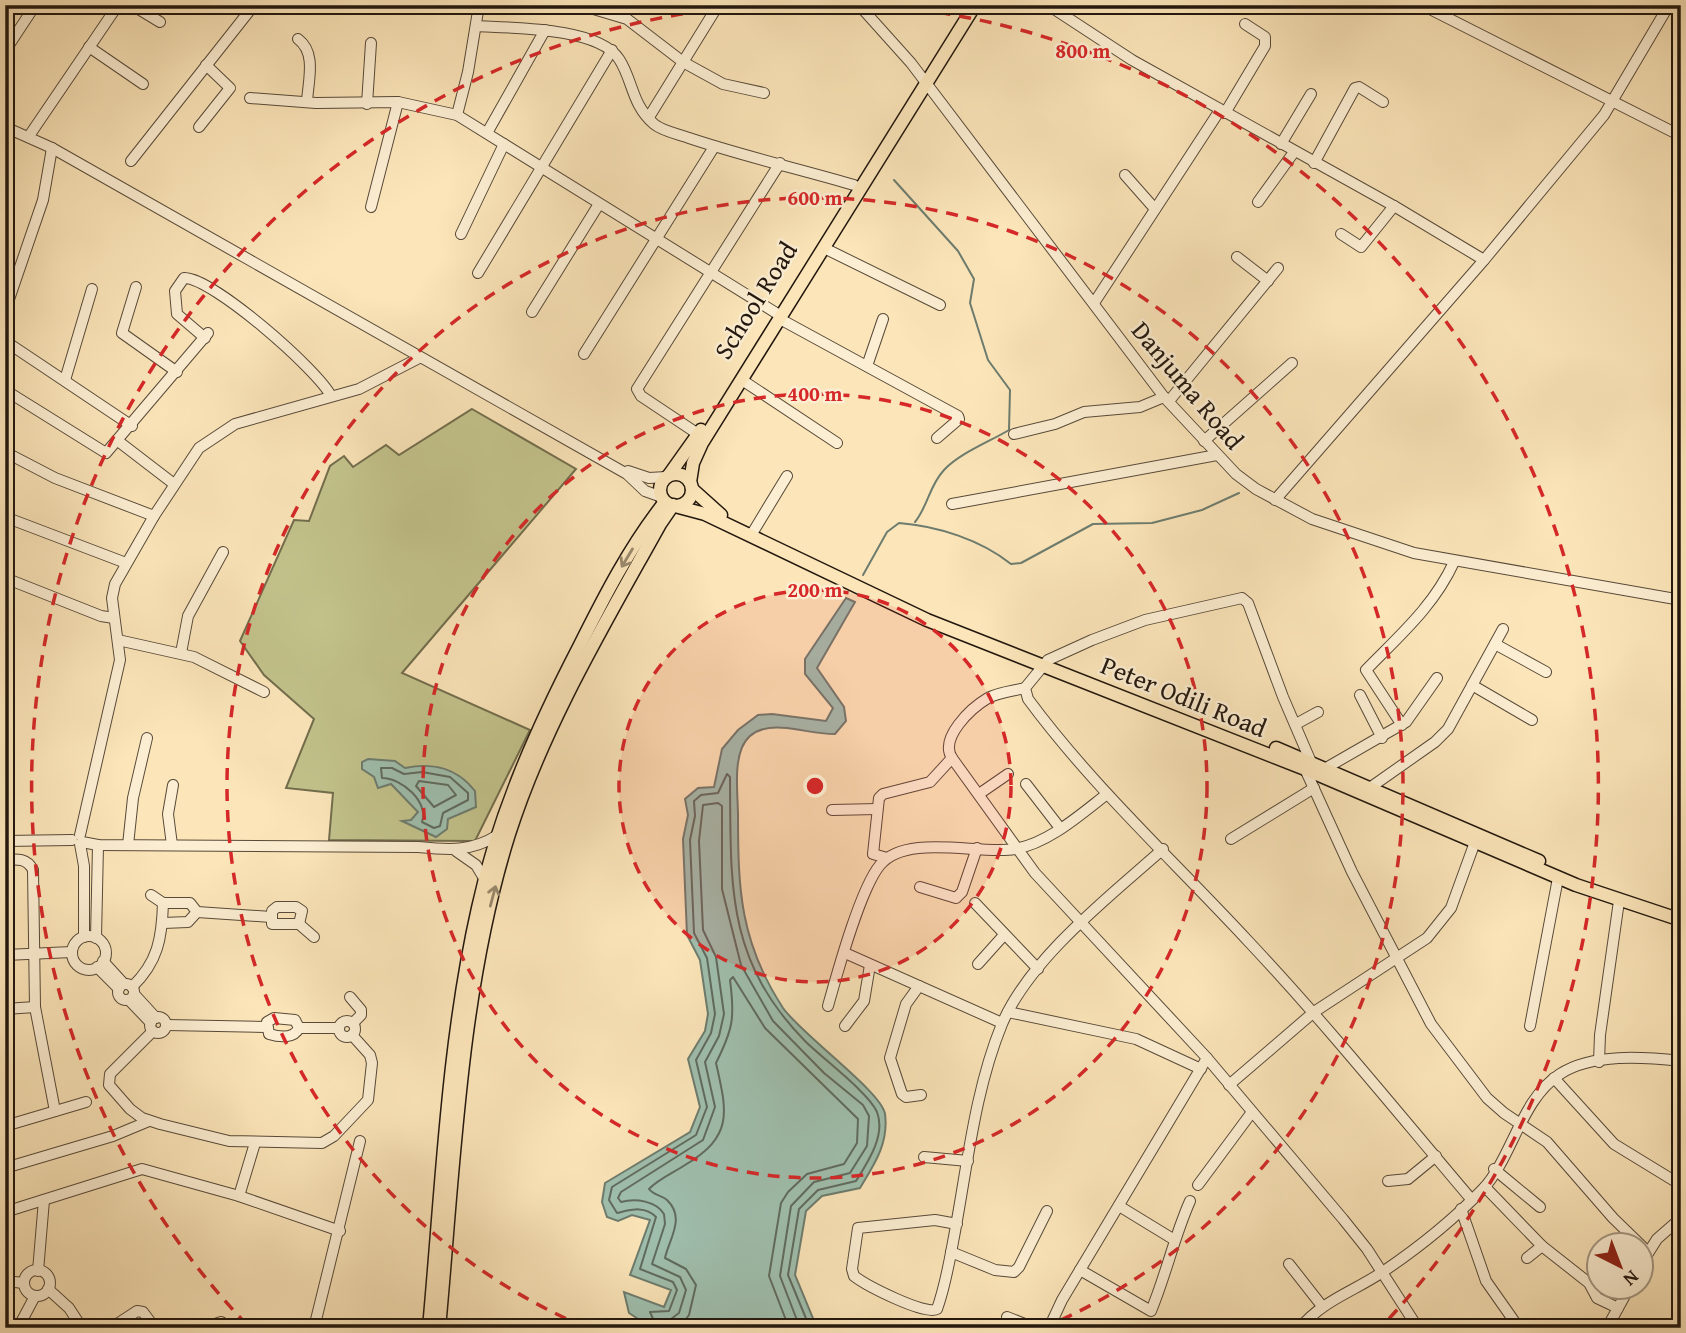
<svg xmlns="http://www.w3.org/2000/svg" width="1686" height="1333" font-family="'Gentium Book Plus',serif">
<rect width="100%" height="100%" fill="#fbe5b9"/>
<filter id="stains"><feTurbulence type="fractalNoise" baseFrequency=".00286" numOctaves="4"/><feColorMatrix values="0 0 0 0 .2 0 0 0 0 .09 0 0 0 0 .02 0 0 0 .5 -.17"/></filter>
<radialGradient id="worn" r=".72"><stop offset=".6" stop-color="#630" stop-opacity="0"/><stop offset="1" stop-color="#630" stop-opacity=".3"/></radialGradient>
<path fill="#c3c38c" stroke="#726d4d" stroke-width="2" d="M472,409L576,469L402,673L530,730L475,841L329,840L333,793L286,788L314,719L264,675L240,641L294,520L309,521L330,466L344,456L353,467L386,445L399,455Z"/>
<g fill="#9fbfae" stroke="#6d7c6e" stroke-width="2">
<path d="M846,598L855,602L817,668L844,707L846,721L835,734C817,734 804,730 787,728C728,721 737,773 738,814C738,890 740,942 783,1008C801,1034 882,1092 885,1114C889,1143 874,1165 860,1188L822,1196L806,1211L795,1275L817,1328H652L629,1313L624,1292L664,1307L671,1290L630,1275L650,1220L632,1215L618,1221L607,1217L602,1202L605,1183L690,1132L700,1107L688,1059L705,1031L708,1014L700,960L687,935L683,839L688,815L685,799L698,788L714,787L722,749L738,730L758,715L772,714L826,721L833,708L805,674V659Z"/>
<path d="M368,759L395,761L405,768C434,762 457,768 475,791L476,807L448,819L447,829L436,837L402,821L411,820L418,812L391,784L378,788L374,777L362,769V762Z"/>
</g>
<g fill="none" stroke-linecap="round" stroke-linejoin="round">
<g stroke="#606b5e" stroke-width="2">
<path d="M381,768H392L404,774L422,772L450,777L468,793V800L443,813L440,826L434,828L422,822C429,802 402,778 382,778Z"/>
<path d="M419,781L448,785L456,795L434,807L416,786Z"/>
<path d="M657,1328L650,1312L669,1311L677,1290L673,1282L640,1269L656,1217C645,1205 630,1210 617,1213L609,1200L612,1187L696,1135L707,1107L696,1060L711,1033L715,1014L707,958L694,933L690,840L695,816L694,801L701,795L718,793L727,774L730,777C731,884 725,959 805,1041C822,1058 869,1093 877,1112C886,1135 868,1162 856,1181L818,1190L799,1209L788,1275L810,1328"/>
<path d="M666,1328L667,1322L679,1313L686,1290L680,1277L652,1264L665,1224L664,1214C656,1201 636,1198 621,1202L618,1198L621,1192L703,1140L715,1107L705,1062L719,1036L724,1014L716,957L703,930L699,841L703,805L718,803L722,806V889L741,965L773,1021L824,1073L863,1105L869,1116L867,1146L850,1173L814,1182L791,1206L780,1276L800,1328"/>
<path d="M679,1328L689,1315L696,1285L686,1269L665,1258C669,1239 686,1218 667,1200C661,1195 653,1195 649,1189C658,1179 673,1173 685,1165C734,1136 727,1112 716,1063C733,1029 735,1018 730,980L733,977L765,1028L858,1119L857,1143L844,1164L807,1174L788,1192L781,1203L769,1276L789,1328"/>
</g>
<g stroke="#6d7c6e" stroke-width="2">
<path d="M894,180L958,251L974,279L970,303L988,360L1010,390L1009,430C989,442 960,453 944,470C929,486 928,506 915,522"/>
<path d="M863,575L887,532L899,523C938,526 981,540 1011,564L1021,563L1093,524L1152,523L1202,510L1239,493"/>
</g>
<g stroke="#584a39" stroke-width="12">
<g id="minor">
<path d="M132,5L160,22"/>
<path d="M580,5L627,19L683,62L723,84L764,93"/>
<path d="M859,5L911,63L1164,397L1236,474L1256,489L1312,519L1414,553L1681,600"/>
<path d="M1048,5L1132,60L1394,206L1484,260"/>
<path d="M1422,5L1681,136"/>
<path d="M476,26C510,28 598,27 619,59C633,80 631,104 654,124C662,131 678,134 689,138C743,156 799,169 854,185"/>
<path d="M298,39C317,53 308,81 307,102"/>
<path d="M89,47L143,84"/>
<path d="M5,51L32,10L24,5"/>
<path d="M250,98L316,103L398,102L457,115L781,316"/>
<path d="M367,104L371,43"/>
<path d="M1225,113L1265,46V37L1245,24"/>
<path d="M457,115L468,72L479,5"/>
<path d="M649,117L717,7"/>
<path d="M5,127L52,148L627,474L645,491L662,497"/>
<path d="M199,127L230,88L206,65"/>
<path d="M487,133L545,30"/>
<path d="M29,136L118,5"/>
<path d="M1281,144L1311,94"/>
<path d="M131,161L254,5"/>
<path d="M1314,163L1355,88L1359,87L1383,102"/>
<path d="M1125,175L1155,209"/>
<path d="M1258,202L1294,152"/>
<path d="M371,207L398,102"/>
<path d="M461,234L504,144"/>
<path d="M1341,234L1361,247L1394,206"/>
<path d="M824,248L940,305"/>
<path d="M1237,257L1268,281"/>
<path d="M478,273L612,50"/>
<path d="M136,287L122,333L177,372"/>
<path d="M1094,303L1220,110"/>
<path d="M5,311L43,200L52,148"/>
<path d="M532,312L599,204"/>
<path d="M780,319L958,416L959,419L937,438"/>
<path d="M205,338L177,314L175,291L184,278C212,277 318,370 331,396"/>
<path d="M5,341L132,426"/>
<path d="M584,354L714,147"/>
<path d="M867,366L883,319"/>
<path d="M65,380L92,289"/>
<path d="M742,380L837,443"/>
<path d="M5,390L106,453L208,333"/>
<path d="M1169,401L1278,268"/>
<path d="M698,434L641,396L637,389L780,163"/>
<path d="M1014,434L1055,424L1084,412L1140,407L1164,397"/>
<path d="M118,441L174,484"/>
<path d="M1204,441L1292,363"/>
<path d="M5,452L55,478L154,516"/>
<path d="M628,471L649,478L666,477"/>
<path d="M1275,500L1484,260L1604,115L1669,5"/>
<path d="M952,504L1217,455"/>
<path d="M5,517L126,563"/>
<path d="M753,532L787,476"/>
<path d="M5,578L101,616L114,618"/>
<path d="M118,640L194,657L264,692"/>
<path d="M1495,644L1546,672"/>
<path d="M181,653L188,616L223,552"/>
<path d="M1472,685L1532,720"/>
<path d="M1025,688C1013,691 999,692 988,698C971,708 939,738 952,758L1035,873L1207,1058L1343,1219L1367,1249L1418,1328"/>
<path d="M1360,695L1382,738"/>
<path d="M1296,724L1318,712"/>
<path d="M1402,725L1366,670C1399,636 1434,606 1454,562"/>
<path d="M1311,762L1283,697L1248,603L1242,598L1145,620L1092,640L1048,660L1025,688L1028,699C1093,787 1175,862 1249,942C1327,1025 1398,1113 1471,1199"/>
<path d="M1326,768L1406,722L1437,678"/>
<path d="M1305,769L1352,872L1431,1024L1487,1098L1504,1113L1547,1142L1613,1218L1648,1252"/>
<path d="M1026,784L1060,828"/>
<path d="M1371,787L1435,742L1448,729L1503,629"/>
<path d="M979,794L1008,774"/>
<path d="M832,810L877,809"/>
<path d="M80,835L120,660L112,598L115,584L154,516L199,448L235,424L359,389L419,358"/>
<path d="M1231,839L1314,788"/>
<path d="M5,841L72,840"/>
<path d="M82,842L98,845L418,847C449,850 471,852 498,835"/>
<path d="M80,844L84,866V937"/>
<path d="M128,845L133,798L147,738"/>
<path d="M172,845L168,814L173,785"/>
<path d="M456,851L476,865L485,880"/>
<path d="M887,858L873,854L879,798L883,794L930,782L952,758"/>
<path d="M5,860C17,859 27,858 33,870L35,1007L55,1111"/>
<path d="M920,887L956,898L962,892L977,848"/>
<path d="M975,903L1038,969"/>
<path d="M277,907H296L302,911L299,924H272V911Z"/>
<path d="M197,912L271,917"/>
<path d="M163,923L188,922L197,912L190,903H163"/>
<path d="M299,924L314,937"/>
<circle cx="89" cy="953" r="17"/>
<path d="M96,938L98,845"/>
<path d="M845,953L1002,1023"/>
<path d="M5,955L72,952"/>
<path d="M103,961L124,984"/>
<path d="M978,964L1004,935"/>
<path d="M97,967L119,989"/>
<circle cx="126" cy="992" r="8"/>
<path d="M919,986L906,1004L890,1058L902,1094L906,1097L921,1095"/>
<path d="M132,987C158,962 162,938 163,903L151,895"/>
<path d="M134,994L156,1018"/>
<path d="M350,997L361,1010V1015L353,1023"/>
<path d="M129,1000L151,1023"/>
<path d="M828,1006C837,974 860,889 880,865C906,833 979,855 1015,849C1049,843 1081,814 1107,794"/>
<path d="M5,1009L35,1007"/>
<path d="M1008,1012L1136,1039L1201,1069"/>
<circle cx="158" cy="1025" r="8"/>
<path d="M274,1018L295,1020L299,1028C294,1039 279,1037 269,1034L267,1022Z"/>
<circle cx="347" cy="1029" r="8"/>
<path d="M167,1025L266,1027"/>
<path d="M845,1026L864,1001L870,965"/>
<path d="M1530,1026L1558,878"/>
<path d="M299,1028H339"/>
<path d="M153,1031L110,1074L109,1085L130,1109L142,1118L160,1124L229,1141L322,1143L334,1136L368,1100L372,1063L370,1055L352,1035"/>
<path d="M1599,1062L1600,1035L1619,901"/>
<path d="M1554,1078L1614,1144L1681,1185"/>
<path d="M1229,1085L1314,1012L1427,938L1451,908L1475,842"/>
<path d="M5,1126L86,1102"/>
<path d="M924,1157L968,1161"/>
<path d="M5,1168L113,1136L149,1121"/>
<path d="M1494,1169L1540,1207"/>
<path d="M1388,1181L1408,1179L1436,1156"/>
<path d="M1198,1185L1252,1112"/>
<path d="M1485,1187L1542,1246L1589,1283L1597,1298L1618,1308"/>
<path d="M239,1196L255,1143"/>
<path d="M1119,1206L1173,1239"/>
<path d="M1461,1209L1486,1281L1519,1328"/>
<path d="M5,1212L142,1169L239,1196L340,1231"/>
<path d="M957,1224L935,1220L858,1228L852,1269L854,1276C867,1286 926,1316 937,1309C945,1287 949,1264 953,1242C967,1170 974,1092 1002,1024C1030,958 1110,896 1163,849"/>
<path d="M951,1252L995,1270L1014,1272L1019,1267L1047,1211"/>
<path d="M1527,1258L1542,1246"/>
<path d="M1289,1264L1322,1306"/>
<path d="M1640,1266L1657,1239L1681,1218"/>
<path d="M1080,1270L1151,1311C1166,1275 1174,1237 1190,1201"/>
<circle cx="37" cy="1283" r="13"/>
<path d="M38,1271L44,1200"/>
<path d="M5,1281L24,1283"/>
<path d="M48,1289L69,1308L82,1328"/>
<path d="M1007,1317L1035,1328"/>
<path d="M18,1328L35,1296"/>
<path d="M111,1328L137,1311L143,1312L155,1328"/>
<path d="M204,1328L221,1322L231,1328"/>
<path d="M314,1328L360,1141"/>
<path d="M1049,1328L1062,1300L1207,1058"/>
<path d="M1300,1328C1323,1300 1355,1291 1384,1271C1418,1248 1454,1219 1483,1189C1512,1158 1521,1099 1560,1074C1592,1053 1644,1057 1681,1061"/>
<path d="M1607,1328L1629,1288"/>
</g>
</g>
<g stroke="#22170e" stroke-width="15">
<g id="major">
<circle cx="676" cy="490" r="16"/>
<path d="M669,475L701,430"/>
<path d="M690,482L693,463L702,443L975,5"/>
<path d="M692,489L721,515"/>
<path d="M675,506L705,514L927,620L1305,769L1576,885L1681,920"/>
<path d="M1276,748L1539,861"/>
<path d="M429,1328C442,1188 447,1045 478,908C498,816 536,730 579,647C604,597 630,546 665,502"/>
<path d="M439,1328C454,1167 460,989 509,834C544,725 604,625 660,524L673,505"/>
</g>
</g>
<use href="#minor" stroke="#fceed2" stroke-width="10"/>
<use href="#major" stroke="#fbe5b9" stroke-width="12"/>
</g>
<defs><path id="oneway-shaft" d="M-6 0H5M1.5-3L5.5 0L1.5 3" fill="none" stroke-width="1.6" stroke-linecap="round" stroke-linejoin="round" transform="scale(1.75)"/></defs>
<g stroke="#99886c">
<use href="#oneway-shaft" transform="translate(627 558) rotate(121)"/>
<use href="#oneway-shaft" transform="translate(493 896) rotate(-75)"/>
</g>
<circle cx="815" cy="786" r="196" fill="#d62828" fill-opacity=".12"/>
<g fill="none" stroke="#d62828" stroke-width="3.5" stroke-dasharray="12 9">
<circle cx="815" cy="786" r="196"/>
<circle cx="815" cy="786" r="392"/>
<path d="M585 1327A588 588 0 1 1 1045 1327"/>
<path d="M247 1325A783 783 0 0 1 754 5M876 5A783 783 0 0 1 1383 1325"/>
</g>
<g text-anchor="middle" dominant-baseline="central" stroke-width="5" stroke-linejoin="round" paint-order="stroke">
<g font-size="26" fill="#22170e" stroke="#fceed2">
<text transform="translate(755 300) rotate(-58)">School Road</text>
<text transform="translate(1188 385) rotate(50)">Danjuma Road</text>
<text transform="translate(1184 696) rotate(22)">Peter Odili Road</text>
</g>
</g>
<circle cx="815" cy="786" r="10" fill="#d62828" stroke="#fceed2" stroke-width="3.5"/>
<g font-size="21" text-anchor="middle" font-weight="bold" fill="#d62828" stroke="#fceed2" stroke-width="5" stroke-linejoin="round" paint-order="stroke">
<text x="1083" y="58">800 m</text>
<text x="815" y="205">600 m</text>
<text x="815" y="401">400 m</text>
<text x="815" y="597">200 m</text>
</g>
<rect width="1686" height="1333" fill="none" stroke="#fbe5b9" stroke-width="28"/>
<rect x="7" y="7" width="1672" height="1319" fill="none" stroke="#22170e" stroke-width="3.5"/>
<rect x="14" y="14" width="1658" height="1305" fill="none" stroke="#22170e" stroke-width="2"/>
<g transform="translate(1620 1266) rotate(138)"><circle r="33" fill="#fceed2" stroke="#a59884" stroke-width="2"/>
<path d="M0-5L12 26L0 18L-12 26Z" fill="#8f2418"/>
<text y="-10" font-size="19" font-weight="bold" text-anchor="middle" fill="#22170e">N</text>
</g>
<rect width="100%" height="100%" filter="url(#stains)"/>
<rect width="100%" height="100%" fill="url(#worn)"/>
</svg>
